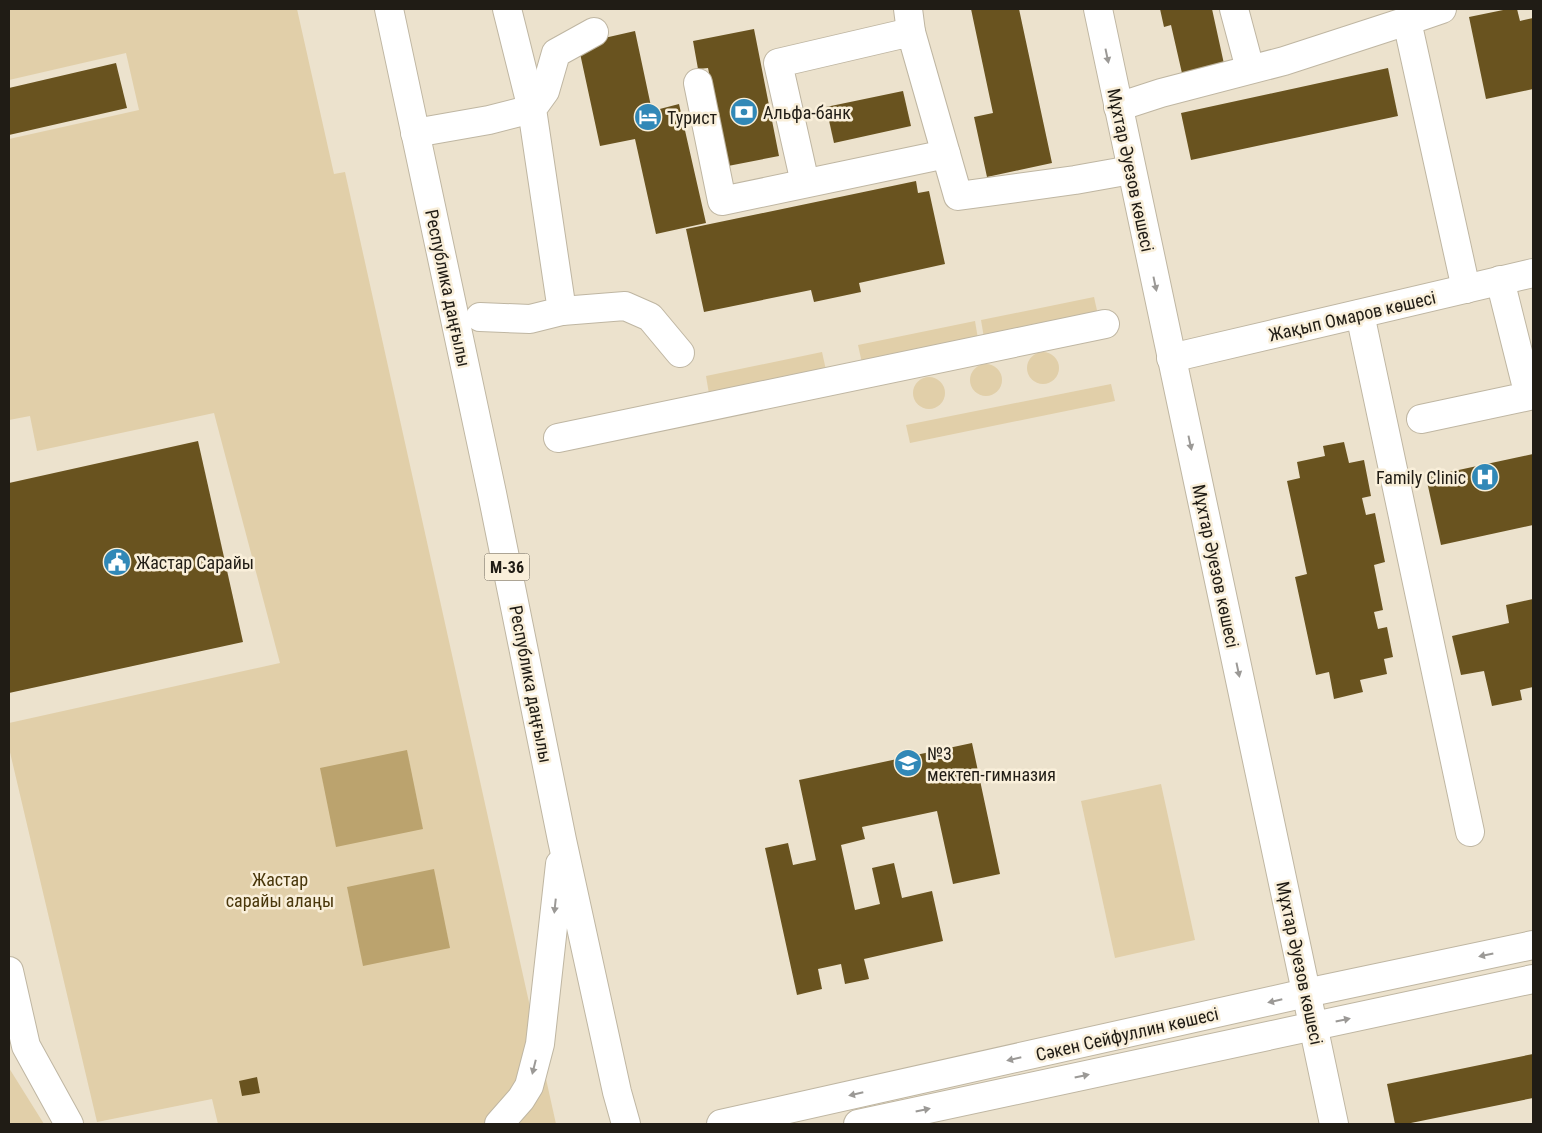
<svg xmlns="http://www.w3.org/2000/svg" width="1542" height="1133" font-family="'Roboto Condensed',sans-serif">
<rect width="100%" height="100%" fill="#ece2cd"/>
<g fill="#e1cfa9">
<path d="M9,9H297L334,174L345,172L556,1124H218L212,1099L97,1122L9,748V723L280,663L214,413L37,451L30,416L9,420V139L139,110L126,53L9,80Z"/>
<path d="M1094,297L1098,315L984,338L981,320Z"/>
<path d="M975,321L978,339L862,363L858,345Z"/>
<circle cx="1043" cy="368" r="16"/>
<path d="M822,352L826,370L709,394L706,376Z"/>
<circle cx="986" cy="380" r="16"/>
<circle cx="929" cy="393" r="16"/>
<path d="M1111,384L1115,401L910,443L906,425Z"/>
<path d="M1161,784L1195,940L1115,958L1081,801Z"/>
<path d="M9,1068L44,1124H9Z"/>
</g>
<g fill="#bba36e">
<path d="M407,750L423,829L336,847L320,768Z"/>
<path d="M434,869L450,948L363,966L347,887Z"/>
</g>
<g fill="#69531f">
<path d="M971,9H1019L1052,163L987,177L974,117L993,113Z"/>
<path d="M1160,9H1212L1226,73L1184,82L1171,25L1164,27Z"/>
<path d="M1508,9H1517L1520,21L1533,18V89L1486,99L1469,17Z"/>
<path d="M754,29L779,156L728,166L708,68L698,69L693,41Z"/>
<path d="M635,31L652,111L679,104L706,223L656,234L635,139L600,146L578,44Z"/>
<path d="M116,63L127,108L9,135V88Z"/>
<path d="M1388,68L1398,116L1191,160L1181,113Z"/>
<path d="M903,91L911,126L834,143L826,107Z"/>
<path d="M916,181L918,193L929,191L945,264L859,283L861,292L814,302L811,290L704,312L686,229Z"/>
<path d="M198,441L243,642L9,693V483Z"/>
<path d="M1344,442L1349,463L1364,460L1371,496L1362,498L1366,515L1375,513L1385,562L1374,565L1383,610L1374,612L1378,629L1387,627L1393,657L1384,659L1387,674L1360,680L1363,692L1334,699L1329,672L1316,675L1295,577L1307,574L1287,481L1300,478L1297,462L1325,456L1323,446Z"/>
<path d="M1533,454V525L1441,545L1426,477Z"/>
<path d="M1533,599V687L1520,690L1522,700L1492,706L1484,671L1461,675L1452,636L1509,623L1506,605Z"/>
<path d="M972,743L1000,874L953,884L937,811L862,827L865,839L841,845L855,910L880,904L872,868L894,863L902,898L932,891L943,941L864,959L869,979L845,984L841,964L818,969L822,989L797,995L765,848L788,843L793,865L816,860L799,780Z"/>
<path d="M1533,1054V1098L1406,1124H1395L1387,1084Z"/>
<path d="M257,1077L260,1093L242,1096L239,1081Z"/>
</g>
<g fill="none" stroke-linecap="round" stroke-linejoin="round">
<g stroke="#bfb6a2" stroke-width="30">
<g id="minor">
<path d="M908,9L911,32"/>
<path d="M1098,9L1334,1124"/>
<path d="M1234,9L1250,69"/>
<path d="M1442,9L1407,21L1466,289"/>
<path d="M698,83L722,201L946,154"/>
<path d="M1118,107L1161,93L1284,61L1407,21"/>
<path d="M415,133L489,120L532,109L507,9"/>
<path d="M805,183L778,63L911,32L958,196L1075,180L1131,170"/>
<path d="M562,311L625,306L650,317L680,353"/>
<path d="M1360,314L1470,832"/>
<path d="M480,317L530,319L562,311L532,109L545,91L556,53L594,32"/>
<path d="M1171,358L1533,273"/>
<path d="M1421,419L1529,396L1500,280"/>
<path d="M558,438L1105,324"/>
<path d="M9,971L26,1046L69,1124"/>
</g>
</g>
<g stroke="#bfb6a2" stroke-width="30">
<g id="major">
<path d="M389,9L492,493L562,840L617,1092L626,1124"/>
<path d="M499,1124L521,1099L529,1086L540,1044L560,864"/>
<path d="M721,1124L1306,993L1533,945"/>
<path d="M858,1124L1533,979"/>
</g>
</g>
<use href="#minor" stroke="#fff" stroke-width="28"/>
<use href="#major" stroke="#fff" stroke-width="28"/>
</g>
<defs><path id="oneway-solid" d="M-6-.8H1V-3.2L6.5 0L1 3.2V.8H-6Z" transform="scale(1.25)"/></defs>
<g fill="#9b9996">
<use href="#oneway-solid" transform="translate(1107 56) rotate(78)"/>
<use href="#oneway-solid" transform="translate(1155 284) rotate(78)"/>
<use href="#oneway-solid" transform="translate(1190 443) rotate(78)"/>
<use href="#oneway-solid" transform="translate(1238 670) rotate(78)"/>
<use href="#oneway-solid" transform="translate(555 906) rotate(96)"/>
<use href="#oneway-solid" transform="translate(1486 955) rotate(168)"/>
<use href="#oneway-solid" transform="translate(1275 1001) rotate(167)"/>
<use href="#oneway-solid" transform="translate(1343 1020) rotate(-12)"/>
<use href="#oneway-solid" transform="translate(1014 1059) rotate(167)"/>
<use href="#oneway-solid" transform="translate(534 1067) rotate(104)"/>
<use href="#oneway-solid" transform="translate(1082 1076) rotate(-12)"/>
<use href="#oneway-solid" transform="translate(856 1094) rotate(167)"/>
<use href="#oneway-solid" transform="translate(923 1110) rotate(-12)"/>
</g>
<defs>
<g id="bank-disc" transform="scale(1.4375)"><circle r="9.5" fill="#3188b7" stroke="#f9efda"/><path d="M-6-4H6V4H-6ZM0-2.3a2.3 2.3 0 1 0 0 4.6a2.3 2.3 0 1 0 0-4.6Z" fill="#fff"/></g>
<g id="hotel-disc" transform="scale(1.4375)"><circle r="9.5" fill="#3188b7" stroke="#f9efda"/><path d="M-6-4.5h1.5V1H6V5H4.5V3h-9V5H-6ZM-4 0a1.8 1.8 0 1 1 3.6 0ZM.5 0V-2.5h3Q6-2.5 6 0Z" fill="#fff"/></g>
<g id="hospital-disc" transform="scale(1.4375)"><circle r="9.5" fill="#3188b7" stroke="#f9efda"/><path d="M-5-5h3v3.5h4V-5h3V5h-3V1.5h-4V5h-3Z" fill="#fff"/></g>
<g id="civic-disc" transform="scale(1.4375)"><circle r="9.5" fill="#3188b7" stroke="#f9efda"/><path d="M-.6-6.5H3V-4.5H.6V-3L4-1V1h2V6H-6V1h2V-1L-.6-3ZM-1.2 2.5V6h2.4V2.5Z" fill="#fff"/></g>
<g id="school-disc" transform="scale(1.4375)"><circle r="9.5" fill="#3188b7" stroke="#f9efda"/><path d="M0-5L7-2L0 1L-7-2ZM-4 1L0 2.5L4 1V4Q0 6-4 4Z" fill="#fff"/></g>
</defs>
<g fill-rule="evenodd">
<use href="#bank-disc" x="744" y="112"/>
<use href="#hotel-disc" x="648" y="117"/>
<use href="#hospital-disc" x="1485" y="477"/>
<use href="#civic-disc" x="117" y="562"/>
<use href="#school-disc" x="908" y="763"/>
</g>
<g text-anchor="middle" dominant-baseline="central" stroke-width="5" stroke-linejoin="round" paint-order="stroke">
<rect fill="#f9efda" stroke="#615b50" stroke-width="1" x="484.5" y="553.5" width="45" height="27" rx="4"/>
<g font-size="16" font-weight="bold" fill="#201c15">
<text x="507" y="567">M-36</text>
</g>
<g font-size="18" fill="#201c15" stroke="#f9efda" text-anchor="start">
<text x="763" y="112">Альфа-банк</text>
<text x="667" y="117">Турист</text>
<text x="1466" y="477" text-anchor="end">Family Clinic</text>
<text x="136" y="562">Жастар Сарайы</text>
<text x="927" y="753">№3<tspan x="927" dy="21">мектеп-гимназия</tspan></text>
</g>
<g font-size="18" fill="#201c15" stroke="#f9efda">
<text transform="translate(1131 170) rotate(78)">Мұхтар Әуезов көшесі</text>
<text transform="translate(448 288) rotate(78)">Республика даңғылы</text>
<text transform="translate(1352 316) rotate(-13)">Жақып Омаров көшесі</text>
<text transform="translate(1216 566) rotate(78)">Мұхтар Әуезов көшесі</text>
<text transform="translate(531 684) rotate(79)">Республика даңғылы</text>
<text transform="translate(1300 963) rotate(78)">Мұхтар Әуезов көшесі</text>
<text transform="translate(1127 1034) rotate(-13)">Сәкен Сейфуллин көшесі</text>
</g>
<g font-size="18" fill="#49370b" stroke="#f9efda">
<text x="280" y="879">Жастар<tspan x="280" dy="21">сарайы алаңы</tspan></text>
</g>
</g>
<rect width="1542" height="1133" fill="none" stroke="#201c15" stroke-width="20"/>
</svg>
